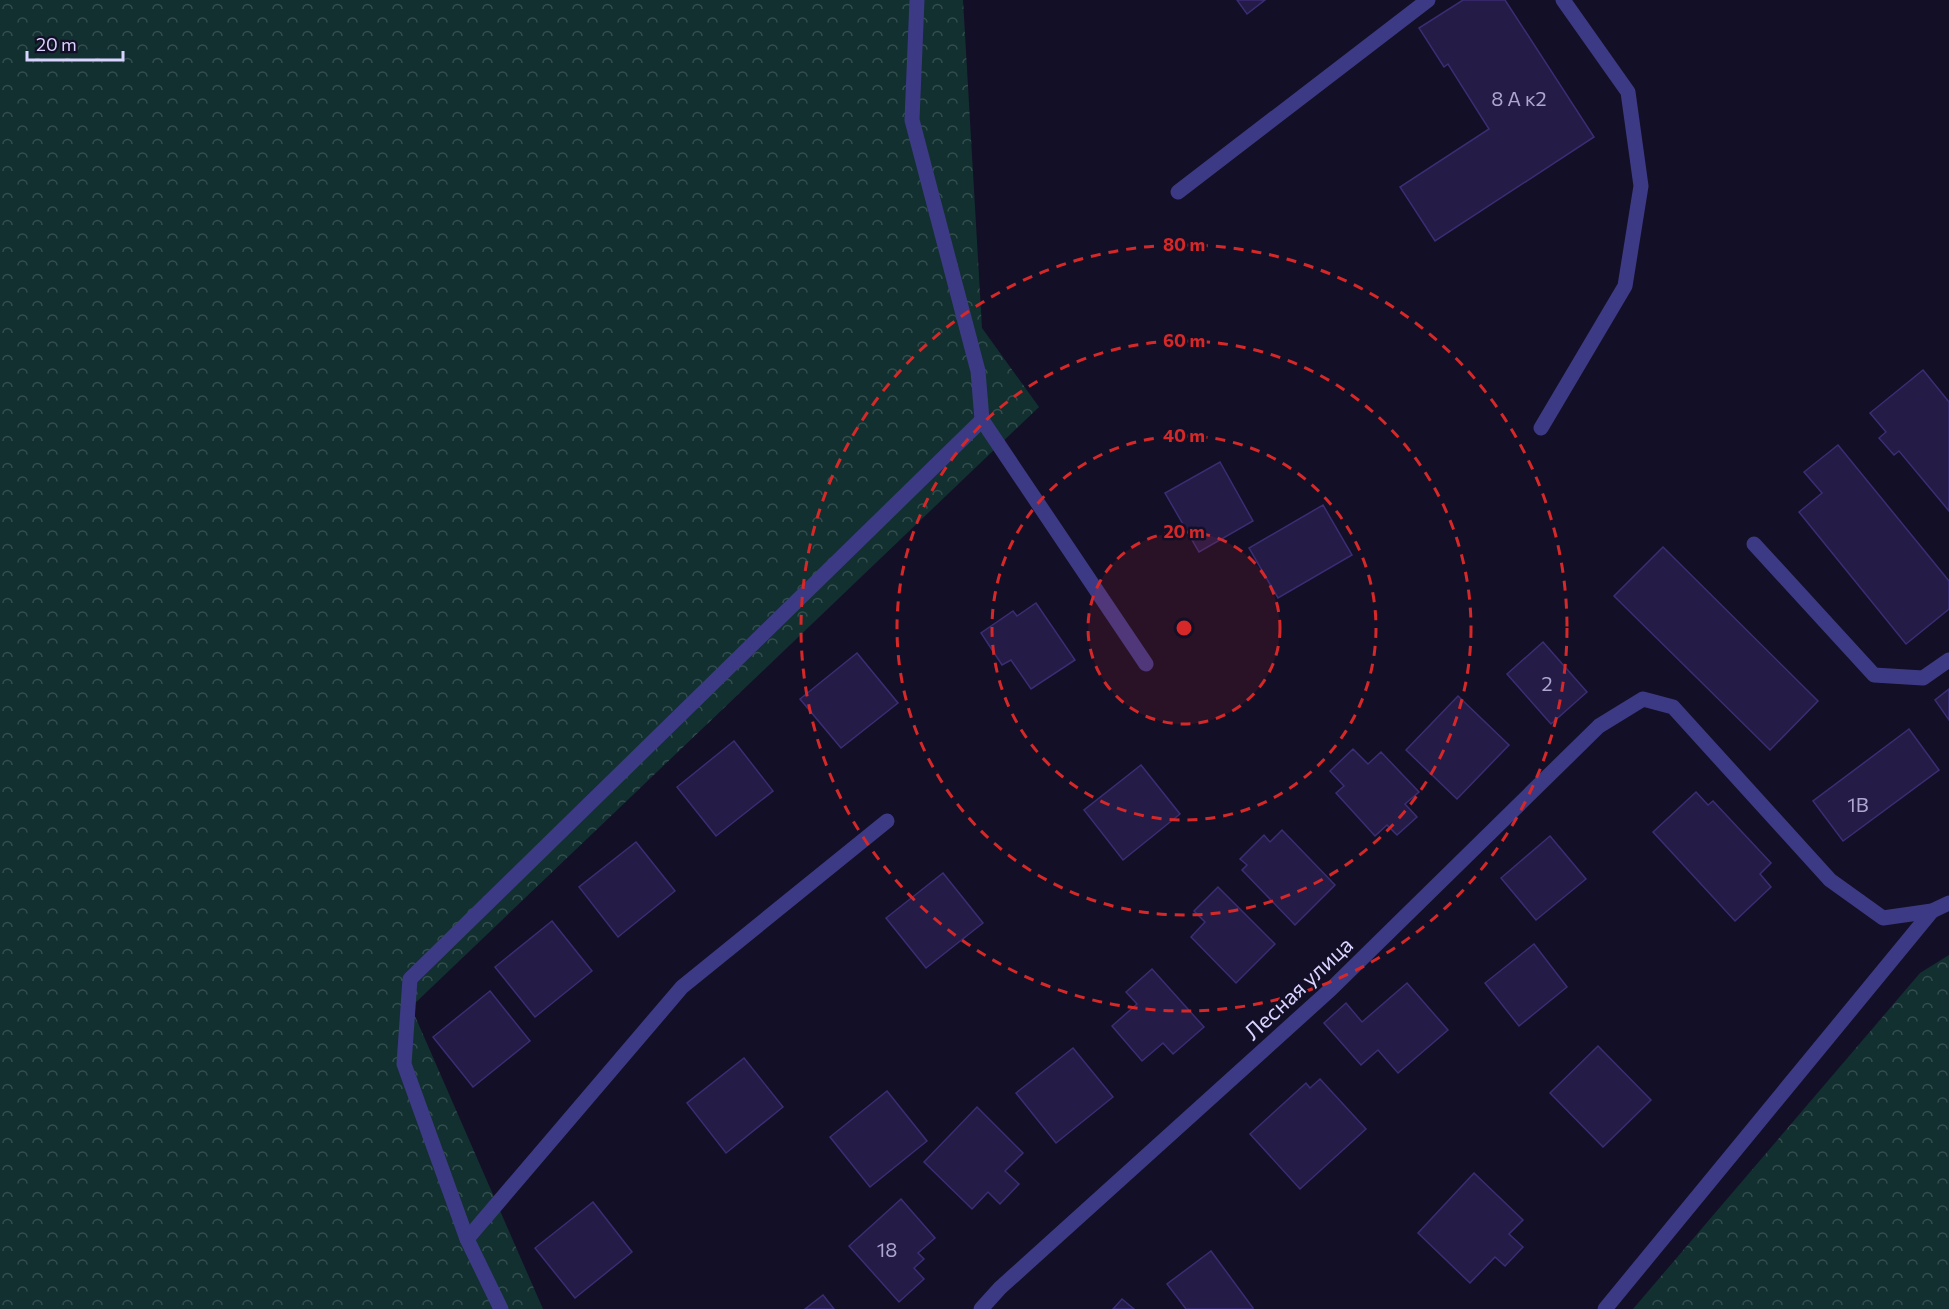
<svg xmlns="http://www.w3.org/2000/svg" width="1949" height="1309" font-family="Commissioner,sans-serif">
<defs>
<pattern id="forest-crowns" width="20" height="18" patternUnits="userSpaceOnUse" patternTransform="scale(1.5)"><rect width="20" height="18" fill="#12302f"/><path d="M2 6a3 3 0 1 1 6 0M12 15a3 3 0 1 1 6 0" fill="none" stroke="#344d4e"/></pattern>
</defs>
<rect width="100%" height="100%" fill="#130f26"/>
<g fill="url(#forest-crowns)">
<path d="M0,0H963L982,328L1039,407L411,1007L543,1309H0Z"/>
<path d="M1949,955V1309H1633L1920,973Z"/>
</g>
<g fill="#241b47" stroke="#3b2d73" stroke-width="1.5">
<path d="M1237,0H1265L1247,14Z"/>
<path d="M1463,0H1505L1594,137L1435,241L1400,187L1489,129L1448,64L1444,67L1419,28Z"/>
<path d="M1923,370L1949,402V511L1899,451L1894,455L1879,438L1886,432L1870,413Z"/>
<path d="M1838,445L1949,581V609L1906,644L1799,512L1822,493L1804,472Z"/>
<path d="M1220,462L1253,521L1199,552L1165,493Z"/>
<path d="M1323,505L1352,555L1278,598L1249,548Z"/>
<path d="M1663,547L1818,701L1770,750L1614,596Z"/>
<path d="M1036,603L1075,660L1031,689L1011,660L1002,665L981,633L1013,611L1017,616Z"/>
<path d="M1543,642L1587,692L1551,724L1507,674Z"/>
<path d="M857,653L898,703L841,748L800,699Z"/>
<path d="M1949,689V720L1935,700Z"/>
<path d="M1458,696L1509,745L1457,799L1406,750Z"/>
<path d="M1909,729L1939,770L1843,841L1813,801Z"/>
<path d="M734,741L773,791L716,836L677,787Z"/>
<path d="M1353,749L1368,764L1381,752L1419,792L1405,804L1417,817L1397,835L1387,825L1375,836L1336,793L1344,786L1330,771Z"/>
<path d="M1141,765L1180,814L1123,860L1084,810Z"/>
<path d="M1696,792L1708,805L1713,801L1771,863L1760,874L1771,887L1735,921L1653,832Z"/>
<path d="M1282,830L1335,885L1295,925L1242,870L1247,865L1240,859L1264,835L1270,842Z"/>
<path d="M1550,836L1586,879L1536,920L1501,878Z"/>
<path d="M636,842L675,891L618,937L579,887Z"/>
<path d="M943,873L983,923L926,968L886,918Z"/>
<path d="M1218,887L1275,944L1236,983L1191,937L1205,922L1194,911Z"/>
<path d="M552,921L592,971L535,1017L495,967Z"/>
<path d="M1534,944L1567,987L1519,1026L1485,983Z"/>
<path d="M1152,969L1204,1027L1173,1054L1163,1043L1142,1061L1112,1026L1137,1004L1126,992Z"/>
<path d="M1407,983L1448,1030L1398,1073L1378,1050L1361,1065L1324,1023L1346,1003L1362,1022Z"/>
<path d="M490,991L530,1041L473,1087L433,1037Z"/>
<path d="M1598,1046L1651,1100L1603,1147L1550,1093Z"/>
<path d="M1073,1048L1113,1097L1056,1143L1016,1093Z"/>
<path d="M744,1058L783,1107L726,1153L687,1103Z"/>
<path d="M1320,1079L1366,1129L1300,1189L1250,1134L1306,1083L1310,1088Z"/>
<path d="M887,1091L927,1141L870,1187L830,1137Z"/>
<path d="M977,1107L1023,1153L1005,1171L1019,1184L1000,1204L988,1192L972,1209L924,1162Z"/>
<path d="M1474,1173L1523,1220L1509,1234L1523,1247L1505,1266L1495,1257L1470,1283L1418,1233Z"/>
<path d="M901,1199L935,1238L918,1253L924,1259L914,1268L924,1279L899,1302L849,1246Z"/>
<path d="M593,1202L632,1252L575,1298L535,1248Z"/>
<path d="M1211,1251L1253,1308V1309H1186L1167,1284Z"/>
<path d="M823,1295L834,1309H805Z"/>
<path d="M1122,1299L1134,1309H1113Z"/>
</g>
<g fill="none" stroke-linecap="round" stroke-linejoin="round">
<g stroke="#3d3a85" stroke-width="15">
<path d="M917,0L912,120L978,371L982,420L1146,664"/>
<path d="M1178,192L1428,0"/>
<path d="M1541,428L1625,286L1641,186L1628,92L1563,0"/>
<path d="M1754,544L1874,675L1923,678L1949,660"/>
<path d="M467,1239L682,987L887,821"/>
<path d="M501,1309L467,1239L404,1064L410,979L982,420"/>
<path d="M1605,1309L1932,911"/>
</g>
<path stroke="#3d3a85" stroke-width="15" d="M981,1309L1000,1288L1331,989L1599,726L1643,699L1673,707L1830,880L1883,918L1932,911L1949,903"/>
</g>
<circle cx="1184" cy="628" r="96" fill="#d62828" fill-opacity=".12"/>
<g fill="none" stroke="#d62828" stroke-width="3" stroke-dasharray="10 8">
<circle cx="1184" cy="628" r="96"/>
<circle cx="1184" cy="628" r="192"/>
<circle cx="1184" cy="628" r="287"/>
<circle cx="1184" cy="628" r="383"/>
</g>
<g text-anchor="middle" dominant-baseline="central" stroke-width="5" stroke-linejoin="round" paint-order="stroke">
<g font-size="20" fill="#aca6d1">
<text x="1519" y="98">8 А к2</text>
<text x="1547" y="683">2</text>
<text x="1858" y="804">1В</text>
<text x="887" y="1249">18</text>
</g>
<g font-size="22" fill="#d9d4ff" stroke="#130f26">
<text transform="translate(1298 988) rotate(-43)">Лесная улица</text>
</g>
</g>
<circle cx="1184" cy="628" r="9" fill="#d62828" stroke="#130f26" stroke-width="3"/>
<g font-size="18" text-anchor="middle" font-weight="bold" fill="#d62828" stroke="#130f26" stroke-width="5" stroke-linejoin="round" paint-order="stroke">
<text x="1184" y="251">80 m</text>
<text x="1184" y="347">60 m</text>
<text x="1184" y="442">40 m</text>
<text x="1184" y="538">20 m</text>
</g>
<path d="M27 51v9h96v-9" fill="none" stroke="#d9d4ff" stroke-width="3"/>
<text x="36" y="51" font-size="18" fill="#d9d4ff" stroke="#130f26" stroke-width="4.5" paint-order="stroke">20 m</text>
</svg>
